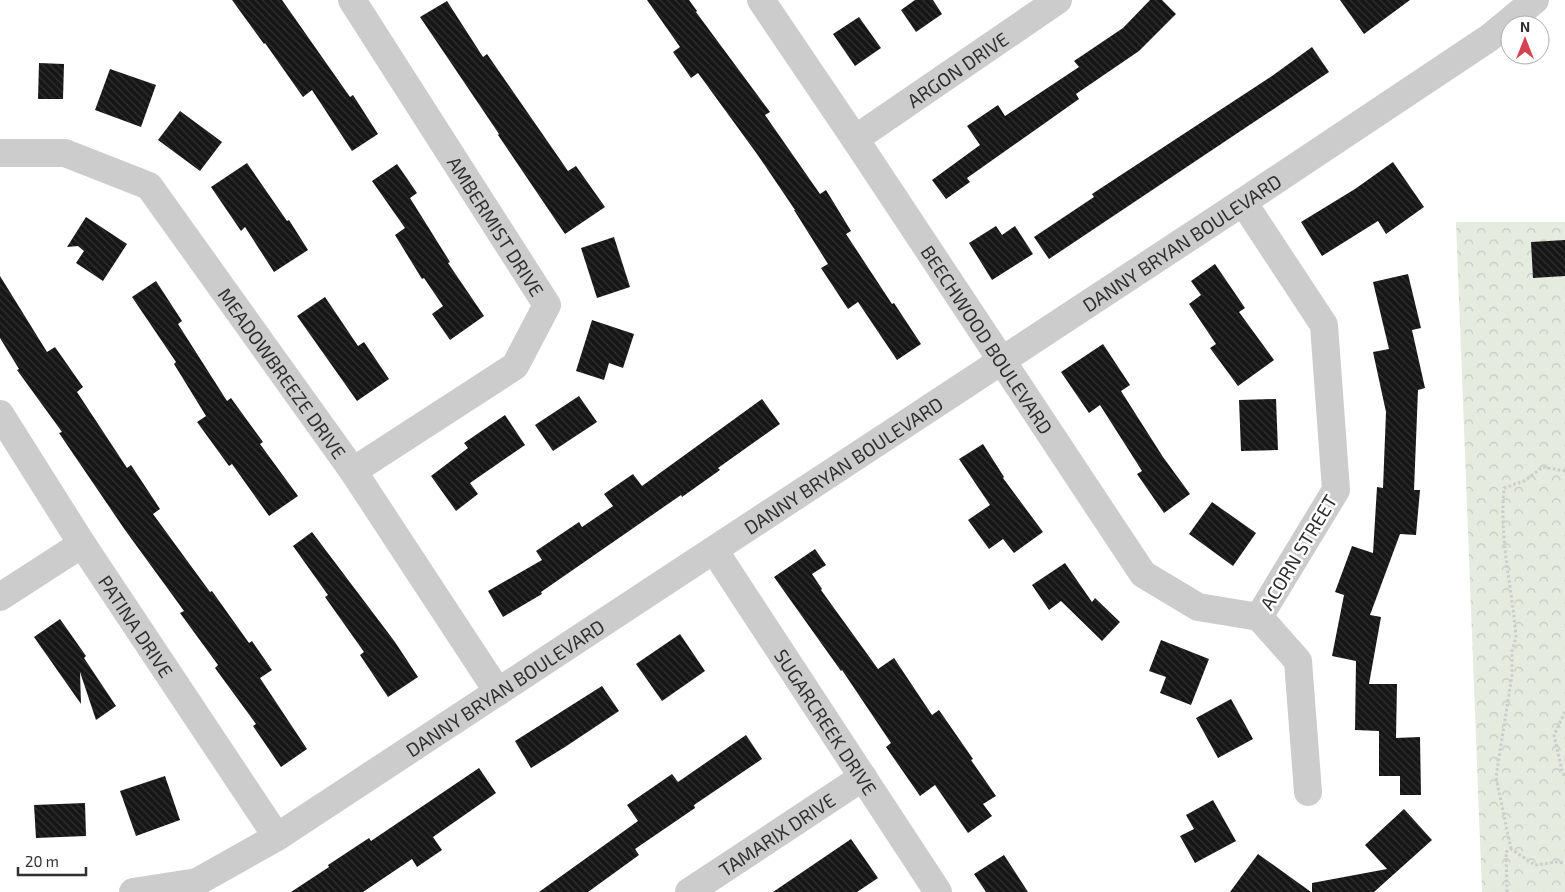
<svg xmlns="http://www.w3.org/2000/svg" width="1565" height="892" font-family="'Exo 2',sans-serif">
<defs>
<pattern id="park-crowns" width="20" height="18" patternUnits="userSpaceOnUse" patternTransform="scale(1.25)"><rect width="20" height="18" fill="#e5ebdf"/><path d="M2 6a3 3 0 1 1 6 0M12 15a3 3 0 1 1 6 0" fill="none" stroke="#c5cac0"/></pattern>
<pattern id="building-back-hatch" width="6" height="6" patternUnits="userSpaceOnUse" patternTransform="scale(1.25)"><rect width="6" height="6" fill="#161616"/><path d="M-1 5l2 2M0 0l6 6M5-1l2 2" fill="none" stroke="#303030"/></pattern>
</defs>
<rect width="100%" height="100%" fill="#fff"/>
<path fill="url(#park-crowns)" d="M1456,222H1565V892H1482Z"/>
<g fill="url(#building-back-hatch)">
<path d="M232,0H282L350,97L353,95L378,134L352,151L312,90L303,97L265,43L264,44Z"/>
<path d="M647,0H689L697,11L696,12L770,112L765,115L820,194L826,190L851,231L846,234L892,304L894,303L921,344L897,360L858,302L848,309L821,268L828,264L794,210H795L757,154L698,73L691,78L673,52L680,47Z"/>
<path d="M915,0H933L942,14L916,32L901,10Z"/>
<path d="M1150,0H1162L1176,14L1139,51L1076,94L1079,99L967,178L970,182L946,199L932,180L980,145L967,126L998,105L1005,116L1079,67L1074,61L1123,28Z"/>
<path d="M1340,0H1410L1364,34Z"/>
<path d="M447,1L483,57L487,54L568,171L576,166L605,207L565,234L498,135L499,134L420,17Z"/>
<path d="M859,17L881,48L855,66L833,34Z"/>
<path d="M1312,47L1329,72L1049,259L1034,237L1094,197L1092,194L1272,76Z"/>
<path d="M39,63L64,64L63,99H38Z"/>
<path d="M110,69L156,85L141,127L95,110Z"/>
<path d="M180,111L222,142L200,171L158,140Z"/>
<path d="M1393,162L1424,207L1386,234L1378,221L1322,256L1301,222L1355,189Z"/>
<path d="M247,163L287,221L289,220L308,250L274,272L245,227L241,231L211,187Z"/>
<path d="M397,164L417,193L410,198L450,262L448,263L484,316L450,340L432,314L443,306L424,278L422,279L395,235L405,228L372,181Z"/>
<path d="M86,217L127,244L103,281L76,263L84,251L78,246L67,247Z"/>
<path d="M996,226L1002,235L1015,226L1033,254L992,280L969,243Z"/>
<path d="M614,237L630,287L597,298L581,248Z"/>
<path d="M1565,240V276L1533,278L1531,242Z"/>
<path d="M1215,264L1245,308L1239,312L1274,360L1238,386L1210,348L1216,344L1189,304L1201,295L1191,281Z"/>
<path d="M1408,274L1421,328L1412,330L1425,388L1418,390L1414,490H1420L1416,535L1400,534L1370,615L1381,617L1369,684H1397L1396,738L1420,737L1421,795H1400V776H1379V731L1355,730L1356,661L1332,656L1344,595L1335,592L1352,546L1373,553L1377,487L1383,488L1386,412L1373,352L1389,349L1373,282Z"/>
<path d="M0,276L47,352L55,347L83,387L77,392L127,468L131,465L160,509L153,514L210,592L212,591L249,643L252,641L272,670L260,678L307,749L281,767L253,726L256,724L215,668L218,665L180,613L184,611L125,530L59,433L62,432L17,370L19,369L0,338Z"/>
<path d="M156,281L182,321L178,324L227,401L231,398L263,442L260,444L298,496L269,516L232,464L229,466L197,422L206,416L174,364L176,362L132,297Z"/>
<path d="M325,297L358,346L364,342L389,379L357,401L297,316Z"/>
<path d="M592,320L634,334L623,368L609,363L604,380L576,371Z"/>
<path d="M1103,344L1130,385L1121,391L1163,457L1190,494L1164,513L1137,474L1142,471L1100,405L1089,413L1061,372Z"/>
<path d="M579,396L597,422L553,451L535,425Z"/>
<path d="M762,399L780,424L718,468L720,470L682,497L681,495L541,592L542,594L503,617L488,591L542,560L536,551L579,522L582,527L613,506L604,494L633,474L642,486Z"/>
<path d="M1276,399L1278,450L1241,451L1239,400Z"/>
<path d="M505,415L525,445L470,483L478,494L456,511L431,476L468,448L464,443Z"/>
<path d="M983,444L1004,477L1003,478L1043,532L1014,553L1003,539L989,549L968,520L990,505L959,459Z"/>
<path d="M1212,502L1256,533L1233,566L1189,534Z"/>
<path d="M312,532L395,642L418,677L388,697L360,655L364,652L325,597L328,595L293,546Z"/>
<path d="M815,549L826,565L812,574L822,589L821,590L878,669L894,658L932,715L939,710L973,759L971,760L996,796L983,804L992,816L968,833L935,785L920,796L886,747L891,743L842,670L841,671L774,577Z"/>
<path d="M1065,563L1092,602L1095,598L1120,622L1102,641L1061,601L1049,610L1032,585Z"/>
<path d="M60,619L86,656L84,658L116,706L96,720L80,672L81,704L34,637Z"/>
<path d="M680,634L705,671L662,701L636,664Z"/>
<path d="M1161,640L1209,659L1191,705L1160,693L1166,677L1149,671Z"/>
<path d="M602,686L619,711L565,747L531,768L515,741Z"/>
<path d="M1231,699L1253,739L1218,758L1196,718Z"/>
<path d="M746,735L762,759L694,805L695,808L635,849L639,855L588,892H539L638,821L627,805L672,774L678,782Z"/>
<path d="M479,768L496,793L433,837L442,850L417,867L412,859L363,892H291L329,867L328,865L369,838L371,841Z"/>
<path d="M165,776L180,820L136,836L120,791Z"/>
<path d="M1213,800L1236,841L1195,863L1180,836L1194,829L1186,815Z"/>
<path d="M85,803L86,836L36,838L34,805Z"/>
<path d="M1404,809L1432,840L1374,892H1312V883L1387,869L1365,845Z"/>
<path d="M851,839L878,878L857,892H773Z"/>
<path d="M1258,854L1311,892H1230Z"/>
<path d="M1004,855L1028,892H986L974,874Z"/>
</g>
<g fill="none" stroke-linecap="round" stroke-linejoin="round">
<g stroke="#ccc" stroke-width="3" stroke-dasharray="2.5 2.5" stroke-linecap="butt">
<path d="M1565,712L1554,735L1562,771L1565,777"/>
<path d="M1511,849L1496,777L1512,675V651L1516,637C1512,587 1499,538 1504,488L1524,481L1543,467L1565,471"/>
<path d="M1507,892L1506,852L1511,849L1535,865L1557,862L1565,863"/>
</g>
<g stroke="#ccc" stroke-width="28">
<path id="s1" d="M352,0L547,305L515,366L353,471"/>
<path id="s2" d="M761,0L855,139L1143,574L1198,607L1259,617"/>
<path id="s3" d="M855,139L1058,0"/>
<path id="s4" d="M0,153H65L149,186L353,471L498,692"/>
<path d="M1243,202L1324,325L1336,490L1259,617"/>
<path id="s5" d="M0,414L82,544L277,837"/>
<path id="s6" d="M714,550L938,892"/>
<path d="M0,597L82,544"/>
<path d="M1259,617L1298,661L1308,792"/>
<path id="s7" d="M133,892L197,882L277,837L1243,202L1489,38L1535,0"/>
<path id="s8" d="M689,892L863,777"/>
</g>
</g>
<g text-anchor="middle" dominant-baseline="central" stroke-width="5" stroke-linejoin="round" paint-order="stroke">
<g font-size="19" fill="#2f2f2f" stroke="#fff">
<text stroke="none"><textPath href="#s3" startOffset="124">ARGON DRIVE</textPath></text>
<text stroke="none"><textPath href="#s1" startOffset="268">AMBERMIST DRIVE</textPath></text>
<text stroke="none"><textPath href="#s7" startOffset="1239">DANNY BRYAN BOULEVARD</textPath></text>
<text stroke="none"><textPath href="#s2" startOffset="408">BEECHWOOD BOULEVARD</textPath></text>
<text stroke="none"><textPath href="#s4" startOffset="385">MEADOWBREEZE DRIVE</textPath></text>
<text stroke="none"><textPath href="#s7" startOffset="834">DANNY BRYAN BOULEVARD</textPath></text>
<text transform="translate(1298 552) rotate(-59)">ACORN STREET</text>
<text stroke="none"><textPath href="#s5" startOffset="252">PATINA DRIVE</textPath></text>
<text stroke="none"><textPath href="#s7" startOffset="429">DANNY BRYAN BOULEVARD</textPath></text>
<text stroke="none"><textPath href="#s6" startOffset="205">SUGARCREEK DRIVE</textPath></text>
<text stroke="none"><textPath href="#s8" startOffset="105">TAMARIX DRIVE</textPath></text>
</g>
</g>
<g transform="translate(1525 40)"><circle r="24" fill="#ffffff" stroke="#acacac"/>
<path d="M0-4L9 19L0 12L-9 19Z" fill="#d2454f"/>
<text y="-8" font-size="14" font-weight="bold" text-anchor="middle" fill="#2f2f2f">N</text>
</g>
<path d="M18 867v8h68v-8" fill="none" stroke="#2f2f2f" stroke-width="2.5"/>
<text x="25" y="867" font-size="15" fill="#2f2f2f" stroke="#ffffff" stroke-width="4" paint-order="stroke">20 m</text>
</svg>
